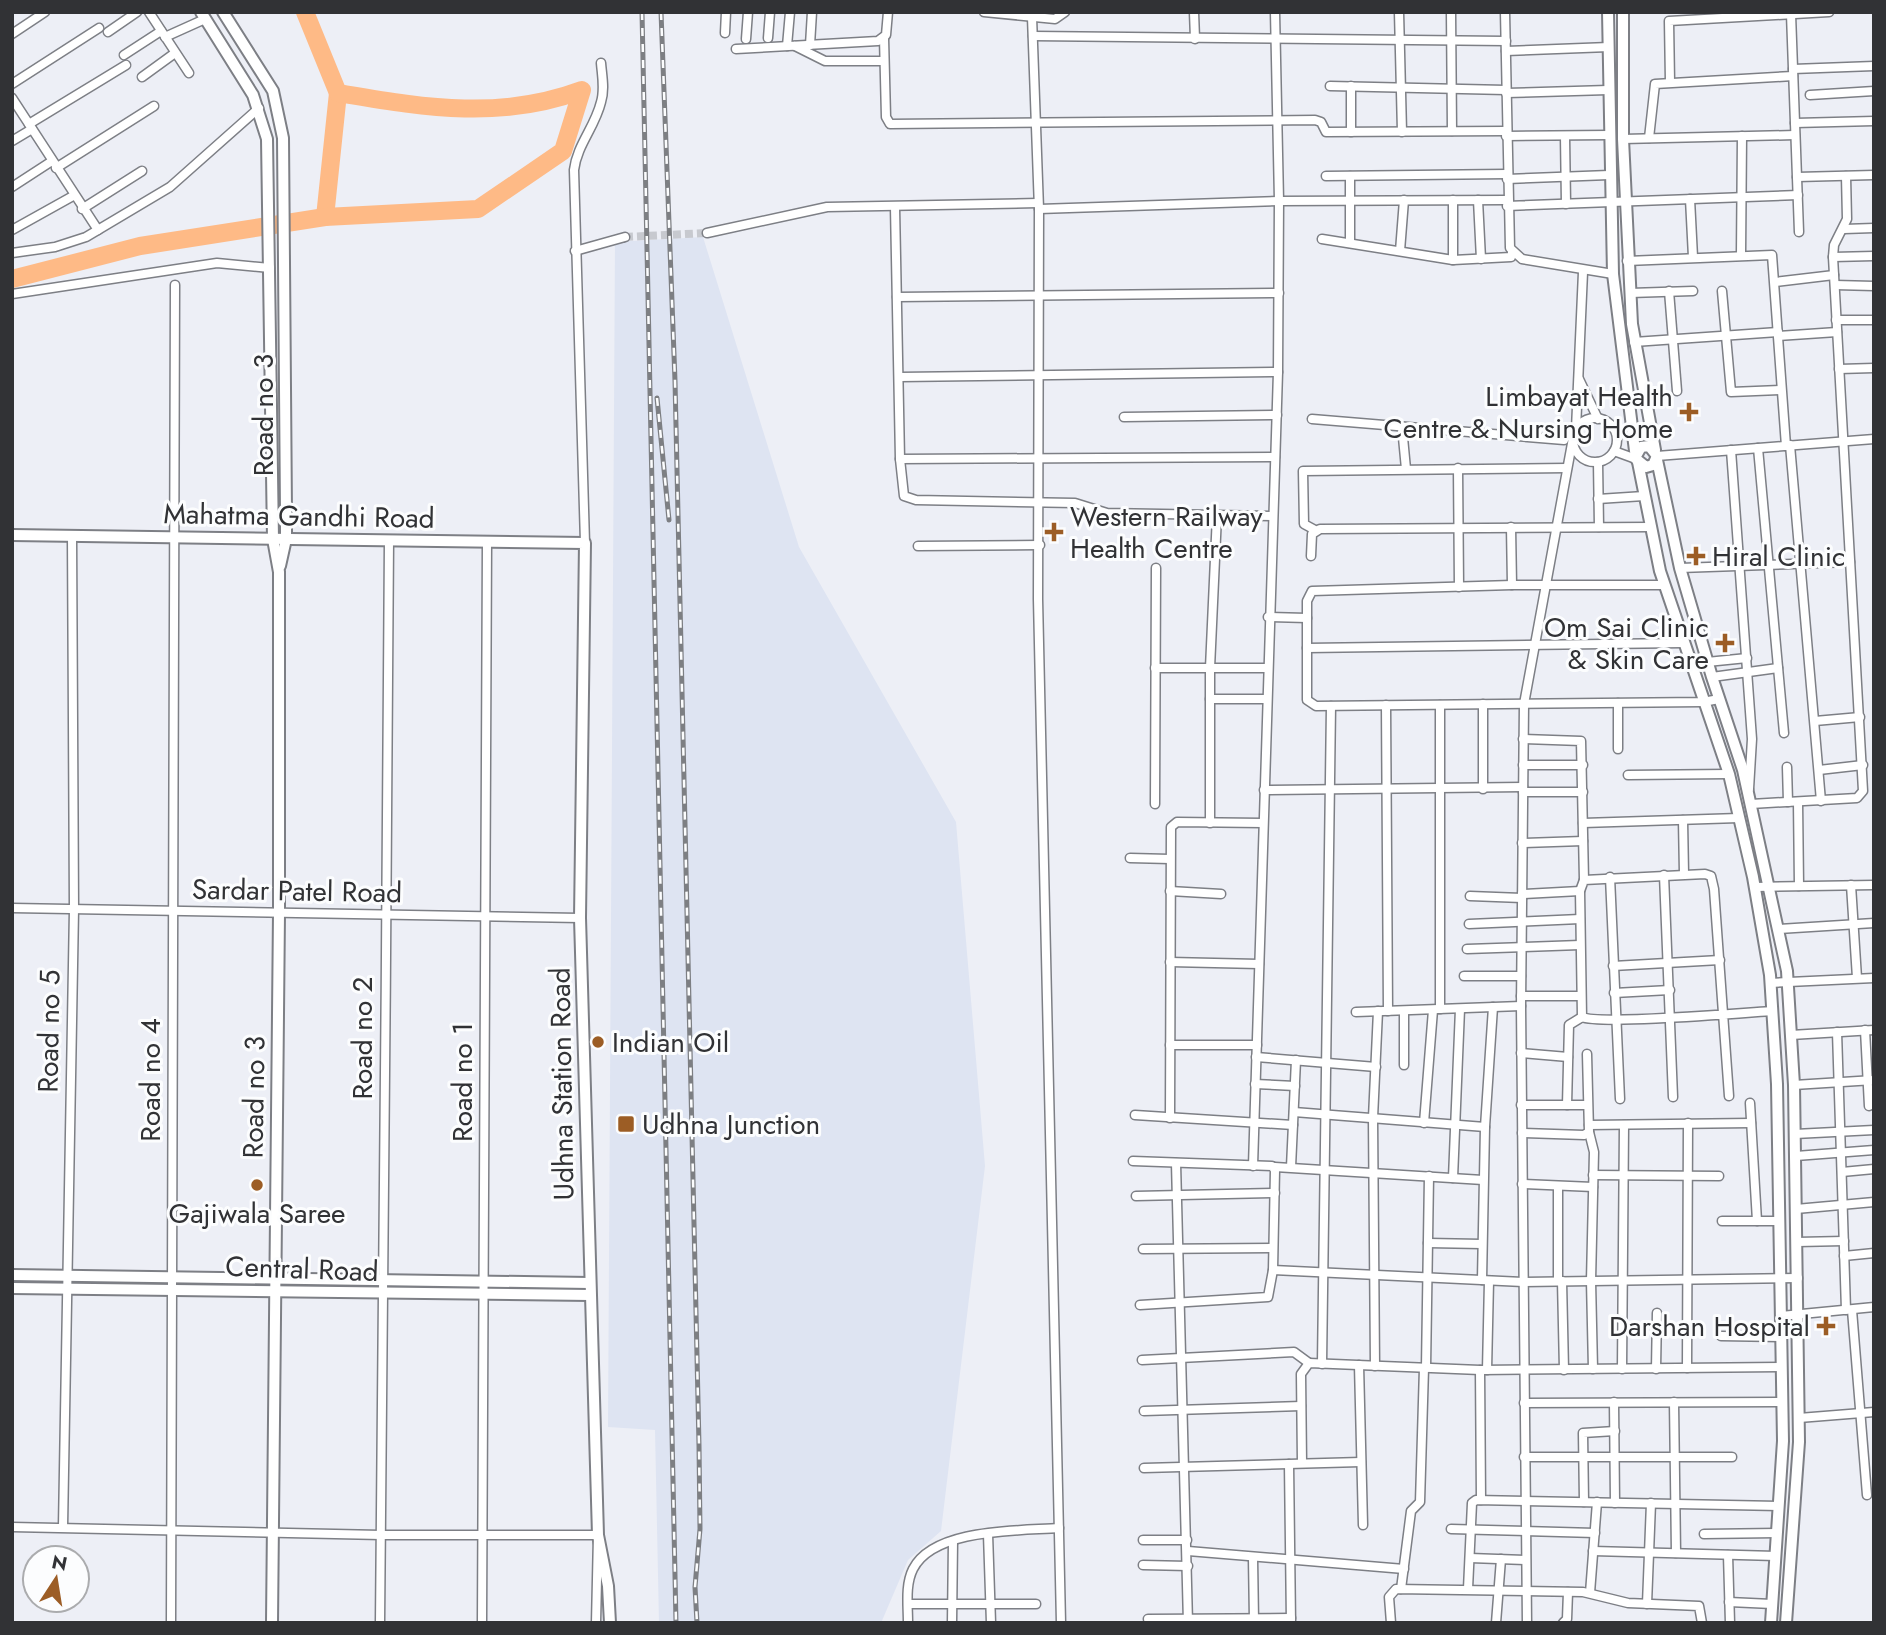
<svg xmlns="http://www.w3.org/2000/svg" width="1886" height="1635" font-family="Jost,sans-serif">
<rect width="100%" height="100%" fill="#edeff6"/>
<path fill="#dee4f2" d="M703,237L799,547L956,822L985,1166L941,1531L908,1560L881,1623H659L655,1430L608,1427L615,242Z"/>
<g fill="none" stroke-linecap="round" stroke-linejoin="round">
<g stroke="#feba86" stroke-width="18">
<path d="M325,217L338,93"/>
<path d="M12,279L140,246L325,217L478,209L563,151L582,90C499,121 423,107 338,93L305,12"/>
</g>
<path stroke="#c7c9cf" stroke-width="8" stroke-dasharray="8 4" stroke-linecap="butt" d="M625,237L707,233"/>
<g stroke="#7d7f85" stroke-width="11">
<g id="street">
<path d="M149,12L189,73"/>
<path d="M984,12L1055,19L1065,12"/>
<path d="M1194,12L1195,39"/>
<path d="M1399,12L1402,132"/>
<path d="M1451,12L1452,131"/>
<path d="M1505,12L1510,248L1522,259L1613,274"/>
<path d="M1791,14L1799,232"/>
<path d="M1032,17L1039,209L1038,599L1061,1623"/>
<path d="M108,32L137,12"/>
<path d="M725,33L726,12"/>
<path d="M12,34L45,12"/>
<path d="M1033,36L1506,41"/>
<path d="M165,37L205,19"/>
<path d="M768,38L770,12"/>
<path d="M884,38L886,117L890,124L1315,120L1321,122L1326,132L1506,131"/>
<path d="M746,39L748,12"/>
<path d="M810,45L812,12"/>
<path d="M787,46L790,12"/>
<path d="M795,46L825,61H884"/>
<path d="M736,49L878,41L886,35L888,12"/>
<path d="M1506,51L1609,47"/>
<path d="M124,55L161,31"/>
<path d="M1793,69L1874,66"/>
<path d="M142,77L175,53"/>
<path d="M1670,82L1669,21L1829,12"/>
<path d="M12,84L99,28"/>
<path d="M1330,86L1506,90"/>
<path d="M1506,93L1608,90"/>
<path d="M1810,95L1874,91"/>
<path d="M12,98L98,230"/>
<path d="M1795,123L1874,121"/>
<path d="M29,124L126,65"/>
<path d="M1351,132V86"/>
<path d="M1506,136L1609,135"/>
<path d="M1565,136L1566,204"/>
<path d="M1649,138L1655,84L1793,76"/>
<path d="M1623,139L1795,135"/>
<path d="M12,141L32,129"/>
<path d="M56,168L154,106"/>
<path d="M1326,176L1507,174"/>
<path d="M1797,177L1874,175"/>
<path d="M1507,179L1609,175"/>
<path d="M12,187L52,161"/>
<path d="M1690,199L1693,257"/>
<path d="M1453,200V260"/>
<path d="M1478,200L1481,259"/>
<path d="M1507,206L1798,195"/>
<path d="M895,207L900,459L904,496L916,500L1075,503L1107,513L1271,516"/>
<path d="M82,209L142,171"/>
<path d="M1039,209L1279,201L1507,200"/>
<path d="M1844,229L1874,228"/>
<path d="M12,230L73,196"/>
<path d="M707,233L827,207L1038,203"/>
<path d="M1322,239L1453,260L1511,257L1512,253"/>
<path d="M1350,243V176"/>
<path d="M575,251L625,237"/>
<path d="M1400,251L1404,200"/>
<path d="M12,253L55,247L86,237L170,187L259,108"/>
<path d="M1741,254L1742,136"/>
<path d="M1833,257L1874,256"/>
<path d="M1627,261L1772,255L1786,446"/>
<path d="M1775,282L1834,275"/>
<path d="M1835,285L1874,286"/>
<path d="M1669,291L1677,391"/>
<path d="M1722,291L1731,392L1781,390"/>
<path d="M1630,293L1693,291"/>
<path d="M12,294L217,263L270,268"/>
<path d="M897,297L1279,293"/>
<path d="M1836,320H1874"/>
<path d="M1778,336L1837,332"/>
<path d="M1634,342L1778,332"/>
<path d="M1839,369L1874,368"/>
<path d="M900,377L1278,372"/>
<path d="M1579,379L1598,419"/>
<path d="M1124,417L1277,415"/>
<circle cx="1595" cy="440" r="22"/>
<path d="M1312,419L1564,440"/>
<path d="M1402,427L1406,469"/>
<path d="M1576,429L1583,272"/>
<path d="M1790,445L1821,801"/>
<path d="M1758,448L1784,733"/>
<path d="M1731,450L1752,739L1749,789"/>
<path d="M1614,451L1636,459"/>
<path d="M1657,456L1874,439"/>
<path d="M900,459L1275,457"/>
<path d="M1598,462L1599,527"/>
<path d="M1458,468L1459,587"/>
<path d="M1598,499L1644,496"/>
<path d="M1511,527L1512,585"/>
<path d="M1315,530L1304,524L1303,471L1567,468"/>
<path d="M585,543L574,170C577,145 595,127 601,102C605,89 602,76 601,63"/>
<path d="M918,546L1040,545"/>
<path d="M1311,556L1312,534L1320,529L1651,527"/>
<path d="M1680,568L1850,562"/>
<path d="M1664,585H1512L1312,591L1307,601V700L1316,706L1703,702L1719,699"/>
<path d="M1268,617L1307,618"/>
<path d="M1307,648L1683,643"/>
<path d="M1707,662L1747,658"/>
<path d="M1155,668H1267"/>
<path d="M1712,677L1778,668"/>
<path d="M1210,699H1266"/>
<path d="M1618,703V749"/>
<path d="M1483,704V789"/>
<path d="M1386,705L1388,1011"/>
<path d="M1815,721L1860,717"/>
<path d="M1523,739L1581,741L1584,880"/>
<path d="M1523,765H1583"/>
<path d="M1787,767L1788,802"/>
<path d="M1819,770L1863,765"/>
<path d="M1628,775L1729,774"/>
<path d="M1264,790L1523,787"/>
<path d="M1523,792H1583"/>
<path d="M1798,802L1799,886"/>
<path d="M1155,804L1156,568"/>
<path d="M1751,804L1857,798L1863,791L1833,257L1834,245L1847,219L1846,176"/>
<path d="M1683,820L1684,874"/>
<path d="M1210,823V668L1217,515"/>
<path d="M1583,823L1739,818"/>
<path d="M1522,843L1583,841"/>
<path d="M1130,858L1170,859"/>
<path d="M1664,875L1673,1097"/>
<path d="M1610,877L1620,1099"/>
<path d="M1851,885L1857,978"/>
<path d="M1755,887L1874,885"/>
<path d="M1170,891L1221,894"/>
<path d="M1522,894L1580,891"/>
<path d="M1470,896L1522,898"/>
<path d="M12,908L580,918"/>
<path d="M1469,924L1580,919"/>
<path d="M1779,929L1874,923"/>
<path d="M1467,949L1580,945"/>
<path d="M1170,962L1259,964"/>
<path d="M1613,966L1720,960"/>
<path d="M1464,976H1521"/>
<path d="M1770,983L1874,978"/>
<path d="M1614,993L1670,990"/>
<path d="M1521,996H1580"/>
<path d="M1440,1009V705"/>
<path d="M1356,1012L1521,1006"/>
<path d="M1865,1030L1869,1106"/>
<path d="M1837,1032L1846,1310"/>
<path d="M1791,1035L1874,1030"/>
<path d="M1170,1045H1257"/>
<path d="M1521,1053L1568,1057"/>
<path d="M1256,1057L1376,1067"/>
<path d="M1404,1065V1011"/>
<path d="M1255,1084L1295,1086"/>
<path d="M1794,1085L1874,1080"/>
<path d="M1729,1096L1714,889L1711,876L1705,874L1584,880L1580,891L1582,1017C1600,1025 1742,1013 1772,1011"/>
<path d="M1750,1103L1757,1221"/>
<path d="M1521,1105H1587"/>
<path d="M1567,1105L1569,1025L1582,1017"/>
<path d="M1294,1112L1485,1127"/>
<path d="M1135,1115L1293,1125"/>
<path d="M1170,1118L1171,827L1177,822L1263,823"/>
<path d="M1424,1123L1433,1010"/>
<path d="M1589,1125L1751,1123"/>
<path d="M1589,1132L1594,1152L1591,1281L1593,1369"/>
<path d="M1522,1133L1584,1135L1589,1132L1587,1054"/>
<path d="M1795,1134L1874,1130"/>
<path d="M1796,1156L1874,1150"/>
<path d="M1133,1161L1272,1166L1275,1170L1273,1270L1268,1297L1140,1305"/>
<path d="M1176,1163L1188,1623"/>
<path d="M1253,1166L1278,372L1279,201L1275,12"/>
<path d="M1275,1167L1483,1180"/>
<path d="M1291,1167L1296,1060"/>
<path d="M1842,1172L1874,1169"/>
<path d="M1593,1175L1719,1176"/>
<path d="M1453,1178L1460,1009"/>
<path d="M1522,1184L1593,1187"/>
<path d="M1136,1196L1275,1193"/>
<path d="M1796,1209L1874,1202"/>
<path d="M1722,1221H1779"/>
<path d="M1797,1242L1844,1241"/>
<path d="M1428,1243L1482,1244"/>
<path d="M1143,1249L1272,1248"/>
<path d="M1844,1256L1874,1253"/>
<path d="M1273,1270L1523,1282L1798,1278"/>
<path d="M1482,1280L1485,1127L1493,1007"/>
<path d="M1558,1281V1186"/>
<path d="M1562,1281L1564,1370"/>
<path d="M1852,1310L1867,1495"/>
<path d="M1781,1316L1874,1307"/>
<path d="M1721,1336L1781,1337"/>
<path d="M1142,1360L1294,1352L1309,1363"/>
<path d="M1322,1364L1331,706"/>
<path d="M1359,1365L1363,1525"/>
<path d="M1375,1366L1373,1118L1378,1011"/>
<path d="M1426,1368L1429,1176"/>
<path d="M1687,1368L1688,1123"/>
<path d="M1622,1369L1624,1125"/>
<path d="M1656,1369L1657,1313"/>
<path d="M1480,1370L1481,1500"/>
<path d="M1487,1370L1489,1281"/>
<path d="M1614,1402L1615,1503"/>
<path d="M1674,1402L1676,1553"/>
<path d="M1524,1403L1782,1402"/>
<path d="M1144,1411L1301,1406"/>
<path d="M1799,1418L1874,1412"/>
<path d="M1524,1457H1732"/>
<path d="M1302,1463L1301,1374L1309,1363L1480,1370L1782,1367"/>
<path d="M1289,1464L1291,1623"/>
<path d="M1144,1468L1361,1462"/>
<path d="M1584,1502L1583,1433L1615,1431"/>
<path d="M12,1527L381,1535H598L596,1623"/>
<path d="M63,1527L74,909L72,536"/>
<path d="M1451,1529L1595,1533"/>
<path d="M988,1534L991,1623"/>
<path d="M1704,1534L1777,1533"/>
<path d="M1143,1540H1187"/>
<path d="M1188,1551L1404,1569"/>
<path d="M1593,1551L1776,1556"/>
<path d="M1728,1555L1730,1623"/>
<path d="M1253,1558L1254,1621"/>
<path d="M1470,1558L1525,1560"/>
<path d="M1143,1565L1188,1566"/>
<path d="M1401,1589L1411,1511L1420,1502L1424,1368"/>
<path d="M1468,1589L1472,1503L1476,1500L1779,1506"/>
<path d="M1590,1593L1597,1502"/>
<path d="M1729,1602L1772,1604"/>
<path d="M908,1604H1036"/>
<path d="M1647,1604L1651,1503"/>
<path d="M1148,1619L1291,1618"/>
<path d="M171,1623L175,285"/>
<path d="M380,1623C386,1262 385,901 389,540"/>
<path d="M482,1623L487,542"/>
<path d="M908,1623C908,1605 905,1585 913,1569C934,1528 1019,1531 1059,1528"/>
<path d="M952,1623L953,1541"/>
<path d="M1391,1623L1389,1597L1396,1589L1583,1592L1628,1603L1699,1606L1702,1623"/>
<path d="M1496,1623L1501,1559"/>
<path d="M1527,1623L1521,1006L1524,704L1573,438"/>
<path d="M1563,1623L1567,1619L1568,1592"/>
</g>
</g>
<g stroke="#7d7f85" stroke-width="14">
<g id="secondary">
<path d="M201,12L253,95L267,139L273,539L279,572V913L272,1623"/>
<path d="M223,12L273,91L283,138L286,513V539L280,566"/>
<path d="M1608,12L1613,274L1636,459L1646,467L1653,465L1657,456L1649,446L1641,447L1636,456"/>
<path d="M1623,12V139L1632,324L1655,450"/>
<path d="M1657,460L1680,568L1712,677L1743,770L1787,971L1794,1085L1799,1442L1786,1623"/>
<path d="M1638,462L1660,571L1729,774L1753,877L1770,975L1777,1084L1783,1441L1771,1623"/>
<path d="M12,535L585,543L580,918L598,1535L608,1586L610,1623"/>
<path d="M12,1275L590,1283"/>
<path d="M12,1288L590,1295"/>
</g>
</g>
<use href="#street" stroke="#fff" stroke-width="8"/>
<use href="#secondary" stroke="#fff" stroke-width="10"/>
<g stroke="#7d7f83" stroke-width="5">
<g id="rail">
<path d="M642,12L676,1623"/>
<path d="M661,12L675,381L699,1445L700,1529L695,1587L697,1623"/>
<path d="M657,398L669,520"/>
</g>
</g>
<use href="#rail" stroke="#fcfdfe" stroke-width="2.5" stroke-dasharray="8" stroke-linecap="butt"/>
</g>
<g fill="#9c5d25" stroke="#fcfdfe" stroke-width="2.5">
<path d="M1685.5 401.5h7v7h7v7h-7v7h-7v-7h-7v-7h7z"/>
<path d="M1050.5 521.5h7v7h7v7h-7v7h-7v-7h-7v-7h7z"/>
<path d="M1692.5 545.5h7v7h7v7h-7v7h-7v-7h-7v-7h7z"/>
<path d="M1721.5 632.5h7v7h7v7h-7v7h-7v-7h-7v-7h7z"/>
<circle cx="598" cy="1042" r="7"/>
<rect x="617" y="1115" width="18" height="18" rx="3.5"/>
<circle cx="257" cy="1185" r="7"/>
<path d="M1822.5 1315.5h7v7h7v7h-7v7h-7v-7h-7v-7h7z"/>
</g>
<g text-anchor="middle" dominant-baseline="central" stroke-width="6" stroke-linejoin="round" paint-order="stroke">
<g font-size="28" fill="#313235" stroke="#fcfdfe" text-anchor="start">
<text x="1673" y="396" text-anchor="end">Limbayat Health<tspan x="1673" dy="32">Centre &amp; Nursing Home</tspan></text>
<text x="1070" y="516">Western Railway<tspan x="1070" dy="32">Health Centre</tspan></text>
<text x="1712" y="556">Hiral Clinic</text>
<text x="1709" y="627" text-anchor="end">Om Sai Clinic<tspan x="1709" dy="32">&amp; Skin Care</tspan></text>
<text x="612" y="1042">Indian Oil</text>
<text x="642" y="1124">Udhna Junction</text>
<text x="257" y="1213" text-anchor="middle">Gajiwala Saree</text>
<text x="1810" y="1326" text-anchor="end">Darshan Hospital</text>
</g>
<g font-size="28" fill="#313235" stroke="#fcfdfe">
<text transform="translate(263 415) rotate(-90)">Road no 3</text>
<text transform="translate(299 516) rotate(1)">Mahatma Gandhi Road</text>
<text transform="translate(297 891) rotate(1)">Sardar Patel Road</text>
<text transform="translate(49 1031) rotate(-89)">Road no 5</text>
<text transform="translate(362 1038) rotate(-90)">Road no 2</text>
<text transform="translate(150 1080) rotate(-90)">Road no 4</text>
<text transform="translate(462 1082) rotate(-90)">Road no 1</text>
<text transform="translate(562 1084) rotate(-91)">Udhna Station Road</text>
<text transform="translate(254 1097) rotate(-89)">Road no 3</text>
<text transform="translate(302 1269) rotate(2)">Central Road</text>
</g>
</g>
<rect width="1886" height="1635" fill="none" stroke="#313235" stroke-width="28"/>
<g transform="translate(56 1579) rotate(12)"><circle r="33" fill="#fcfdfe" stroke="#abacae" stroke-width="2"/>
<path d="M0-5L12 26L0 18L-12 26Z" fill="#9c5d25"/>
<text y="-10" font-size="19" font-weight="bold" text-anchor="middle" fill="#313235">N</text>
</g>
</svg>
